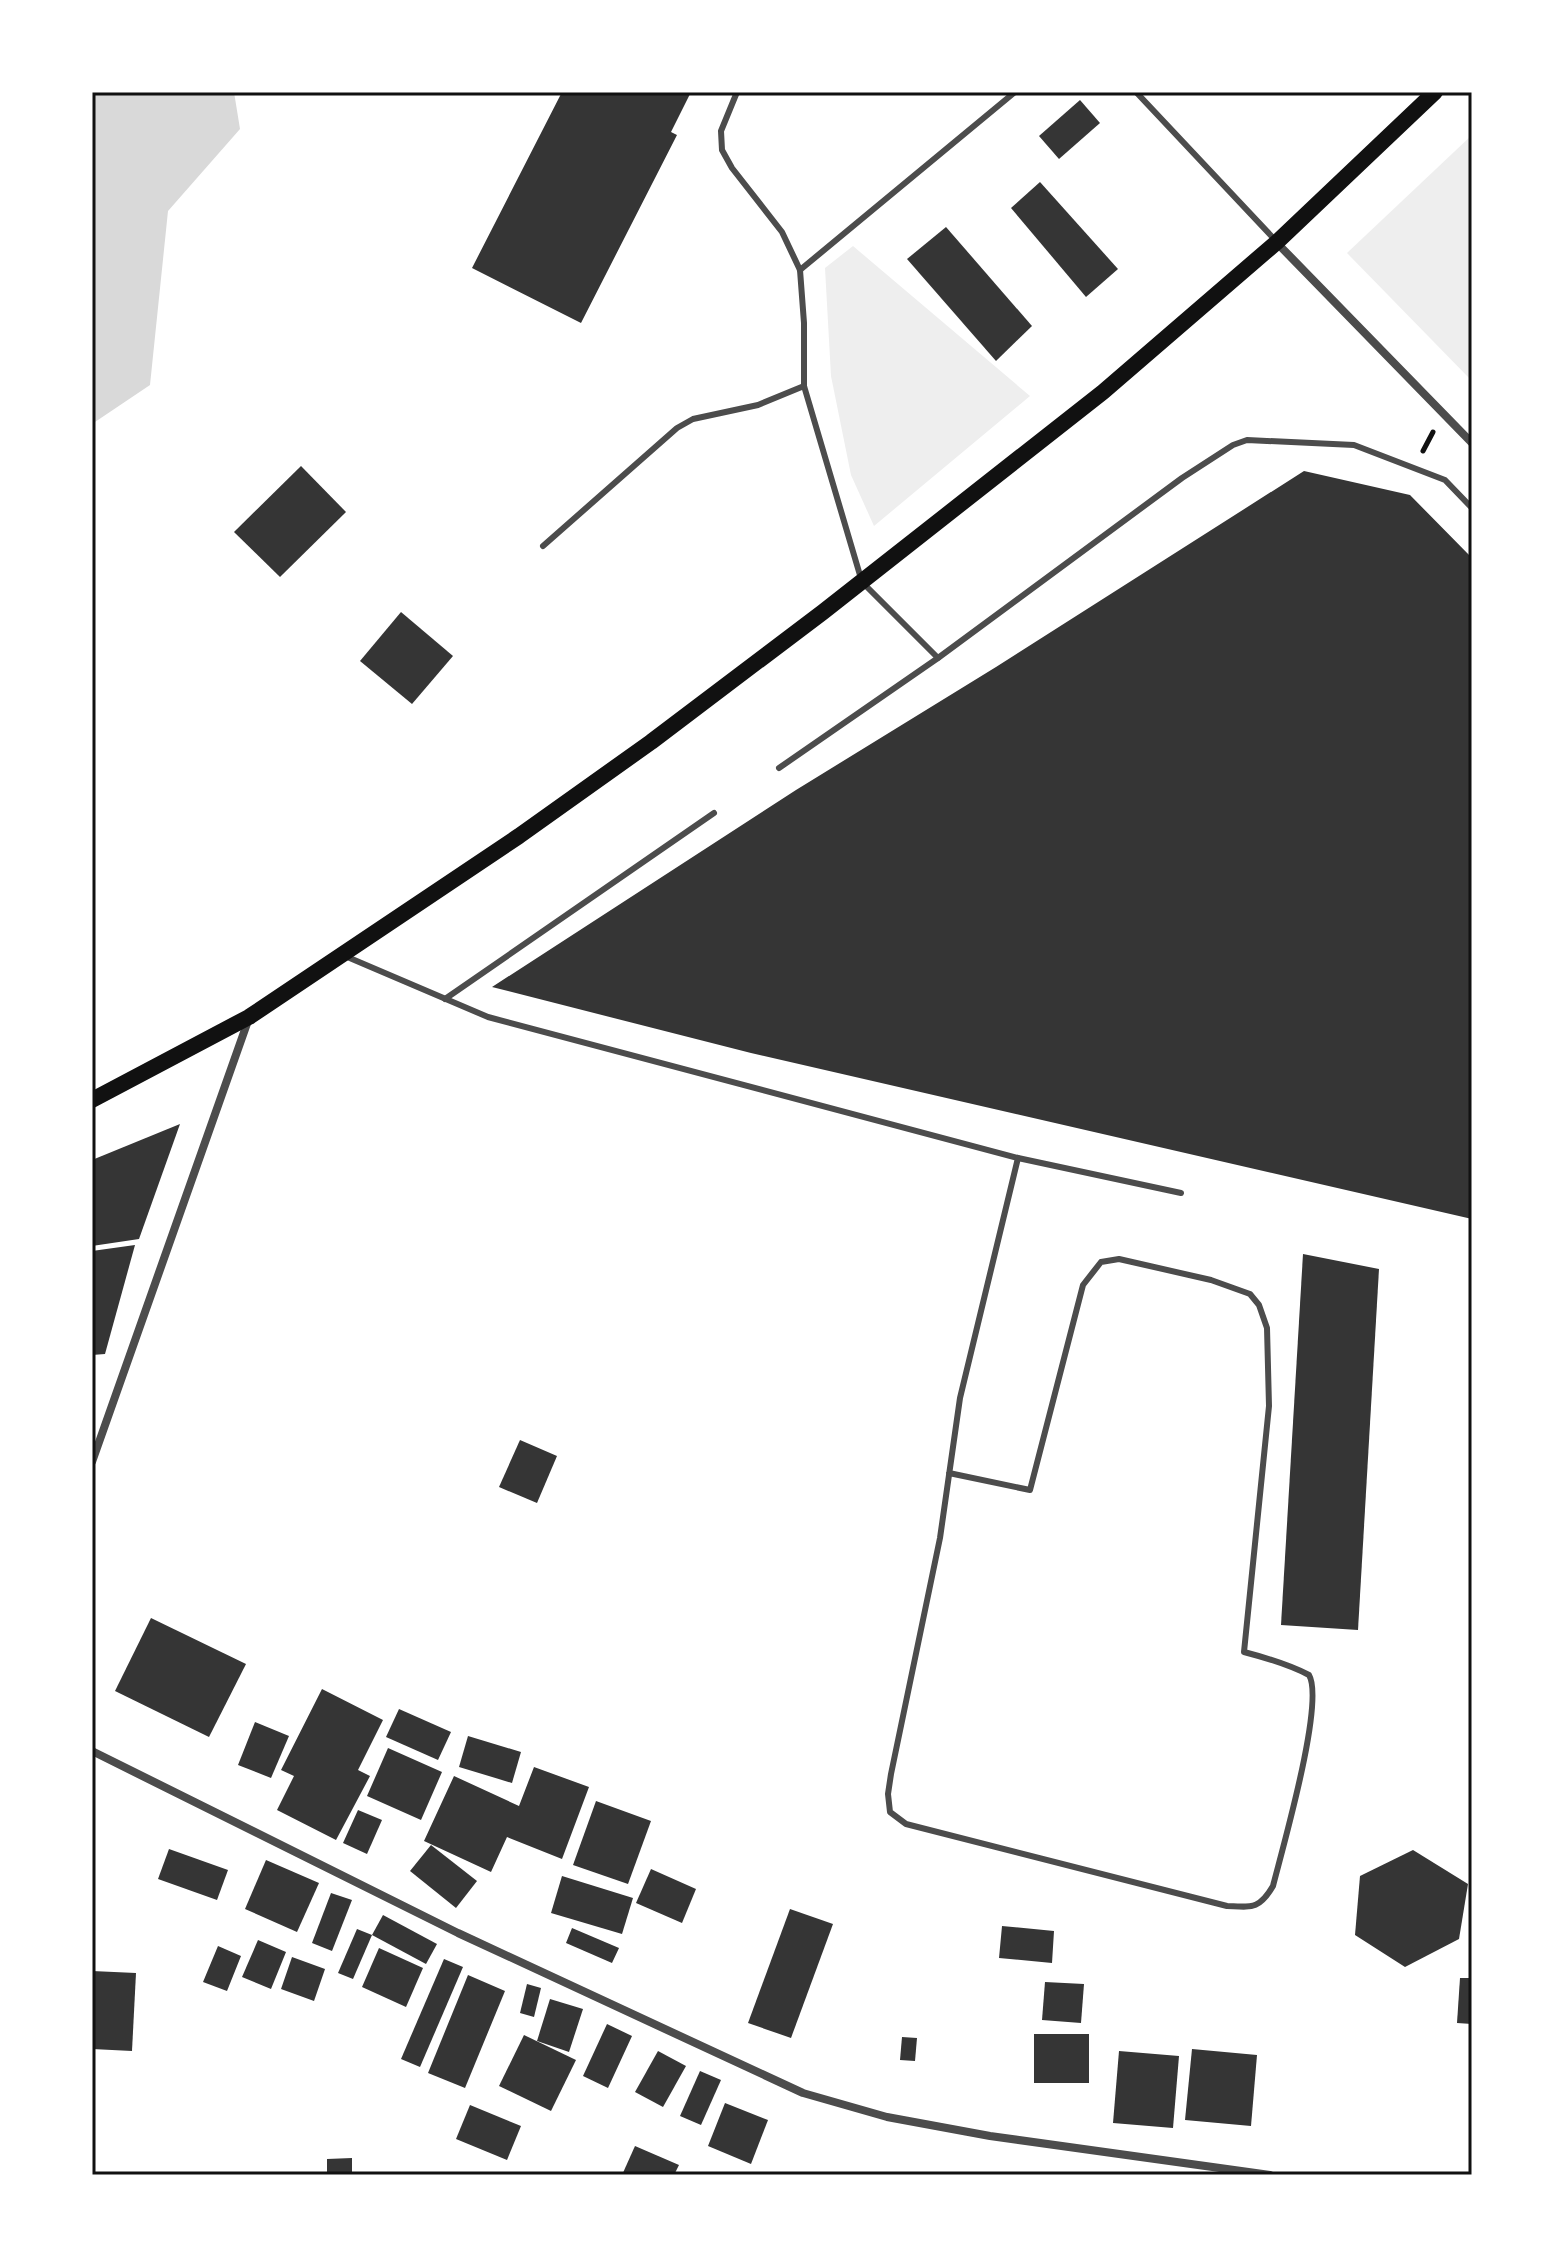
<svg xmlns="http://www.w3.org/2000/svg" width="1564" height="2267" font-family="Cabin,sans-serif">
<rect width="100%" height="100%" fill="#fff"/>
<g fill="#eee">
<path d="M1472,135V381L1347,253Z"/>
<path d="M853,246L1030,396L874,526L851,475L831,376L825,268Z"/>
</g>
<path fill="#d9d9d9" d="M92,92H234L240,129L168,211L150,385L92,424Z"/>
<g fill="#353535">
<path d="M562,92H691L671,132L677,135L581,323L472,268Z"/>
<path d="M1080,100L1100,123L1059,159L1039,136Z"/>
<path d="M1040,182L1118,269L1086,297L1011,208Z"/>
<path d="M946,227L1032,326L996,361L907,259Z"/>
<path d="M301,466L346,512L280,577L234,532Z"/>
<path d="M1304,471L1410,495L1472,558V1219L751,1053L492,987L796,790L996,667Z"/>
<path d="M401,612L453,656L412,704L360,661Z"/>
<path d="M180,1124L139,1239L92,1246V1160Z"/>
<path d="M135,1245L105,1354L92,1355V1251Z"/>
<path d="M1303,1254L1379,1269L1358,1630L1281,1625Z"/>
<path d="M520,1440L557,1456L537,1503L499,1487Z"/>
<path d="M151,1618L246,1664L209,1737L115,1691Z"/>
<path d="M322,1689L383,1720L358,1770L370,1776L336,1840L277,1810L294,1776L281,1770Z"/>
<path d="M399,1709L451,1732L438,1760L386,1737Z"/>
<path d="M255,1722L289,1736L271,1778L238,1765Z"/>
<path d="M468,1736L521,1752L512,1783L459,1767Z"/>
<path d="M388,1748L442,1772L421,1820L367,1796Z"/>
<path d="M534,1767L589,1787L562,1859L507,1837L491,1872L424,1841L454,1776L519,1806Z"/>
<path d="M596,1801L651,1821L628,1884L573,1865Z"/>
<path d="M358,1810L382,1820L367,1854L343,1843Z"/>
<path d="M431,1845L477,1881L456,1908L410,1871Z"/>
<path d="M169,1849L228,1870L217,1900L158,1879Z"/>
<path d="M1413,1850L1468,1884L1459,1939L1405,1967L1355,1935L1360,1876Z"/>
<path d="M266,1860L319,1883L297,1932L245,1909Z"/>
<path d="M651,1869L696,1889L682,1923L636,1903Z"/>
<path d="M562,1876L633,1898L622,1934L551,1913Z"/>
<path d="M331,1893L352,1900L332,1951L312,1943Z"/>
<path d="M790,1909L833,1924L791,2038L748,2023Z"/>
<path d="M383,1915L437,1944L426,1964L372,1935Z"/>
<path d="M1002,1926L1054,1931L1052,1963L999,1958Z"/>
<path d="M572,1928L619,1948L612,1963L566,1943Z"/>
<path d="M357,1929L372,1935L353,1979L338,1973Z"/>
<path d="M258,1940L286,1952L271,1989L242,1977Z"/>
<path d="M218,1946L241,1956L227,1991L203,1982Z"/>
<path d="M379,1948L423,1968L406,2007L362,1987Z"/>
<path d="M292,1957L325,1969L314,2001L281,1989Z"/>
<path d="M444,1959L463,1967L420,2067L401,2059Z"/>
<path d="M92,1971L136,1973L132,2051L92,2049Z"/>
<path d="M468,1975L505,1991L465,2088L428,2073Z"/>
<path d="M1460,1978H1472V2024L1457,2023Z"/>
<path d="M1045,1982L1084,1984L1081,2023L1042,2020Z"/>
<path d="M527,1984L541,1988L534,2017L520,2013Z"/>
<path d="M550,1999L583,2009L569,2052L537,2041Z"/>
<path d="M607,2024L632,2036L608,2088L583,2076Z"/>
<rect x="1034" y="2034" width="55" height="49"/>
<path d="M524,2035L576,2060L551,2111L499,2086Z"/>
<path d="M902,2037L917,2038L915,2061L900,2060Z"/>
<path d="M1192,2049L1257,2055L1251,2126L1185,2120Z"/>
<path d="M658,2051L686,2066L663,2107L635,2092Z"/>
<path d="M1119,2051L1179,2056L1173,2128L1113,2123Z"/>
<path d="M700,2071L721,2080L701,2125L680,2116Z"/>
<path d="M725,2103L768,2120L751,2164L708,2146Z"/>
<path d="M470,2105L521,2126L507,2160L456,2139Z"/>
<path d="M635,2146L679,2165L674,2175H622Z"/>
<path d="M352,2158V2175H327V2159Z"/>
</g>
<g fill="none" stroke-linecap="round" stroke-linejoin="round">
<path stroke="#111" stroke-width="5" d="M1423,451L1433,432"/>
<g stroke="#4c4c4c" stroke-width="6">
<path d="M737,92L721,131L722,150L732,168L782,232L800,270L804,323V386L862,582L938,658"/>
<path d="M1136,92L1276,241"/>
<path d="M800,270L1015,92"/>
<path d="M543,546L677,428L693,419L758,405L804,386"/>
<path d="M779,768L938,658L1182,478L1233,445L1247,440L1354,445L1445,480L1472,508"/>
<path d="M345,956L488,1017L1018,1158L1181,1193"/>
<path d="M445,999L714,813"/>
<path d="M949,1473L1030,1490L1083,1285L1101,1262L1119,1259L1211,1280L1250,1294L1259,1305L1267,1328L1269,1406L1244,1652C1267,1658 1288,1664 1309,1675C1325,1702 1282,1850 1273,1886C1259,1910 1251,1907 1227,1906L906,1824L890,1812L888,1794L891,1774L940,1538L960,1398L1018,1158"/>
</g>
<g stroke="#4c4c4c" stroke-width="8">
<path d="M1277,243L1472,443"/>
<path d="M92,1462L249,1018"/>
<path d="M92,1751L458,1933L803,2093L887,2117L990,2136L1270,2175"/>
</g>
<path stroke="#111" stroke-width="16" d="M92,1100L249,1017L519,836L651,742L823,612L1103,392L1277,242L1435,92"/>
</g>
<rect width="1564" height="2267" fill="none" stroke="#ffffff" stroke-width="188"/>
<rect x="94" y="94" width="1376" height="2079" fill="none" stroke="#111" stroke-width="3"/>
</svg>
